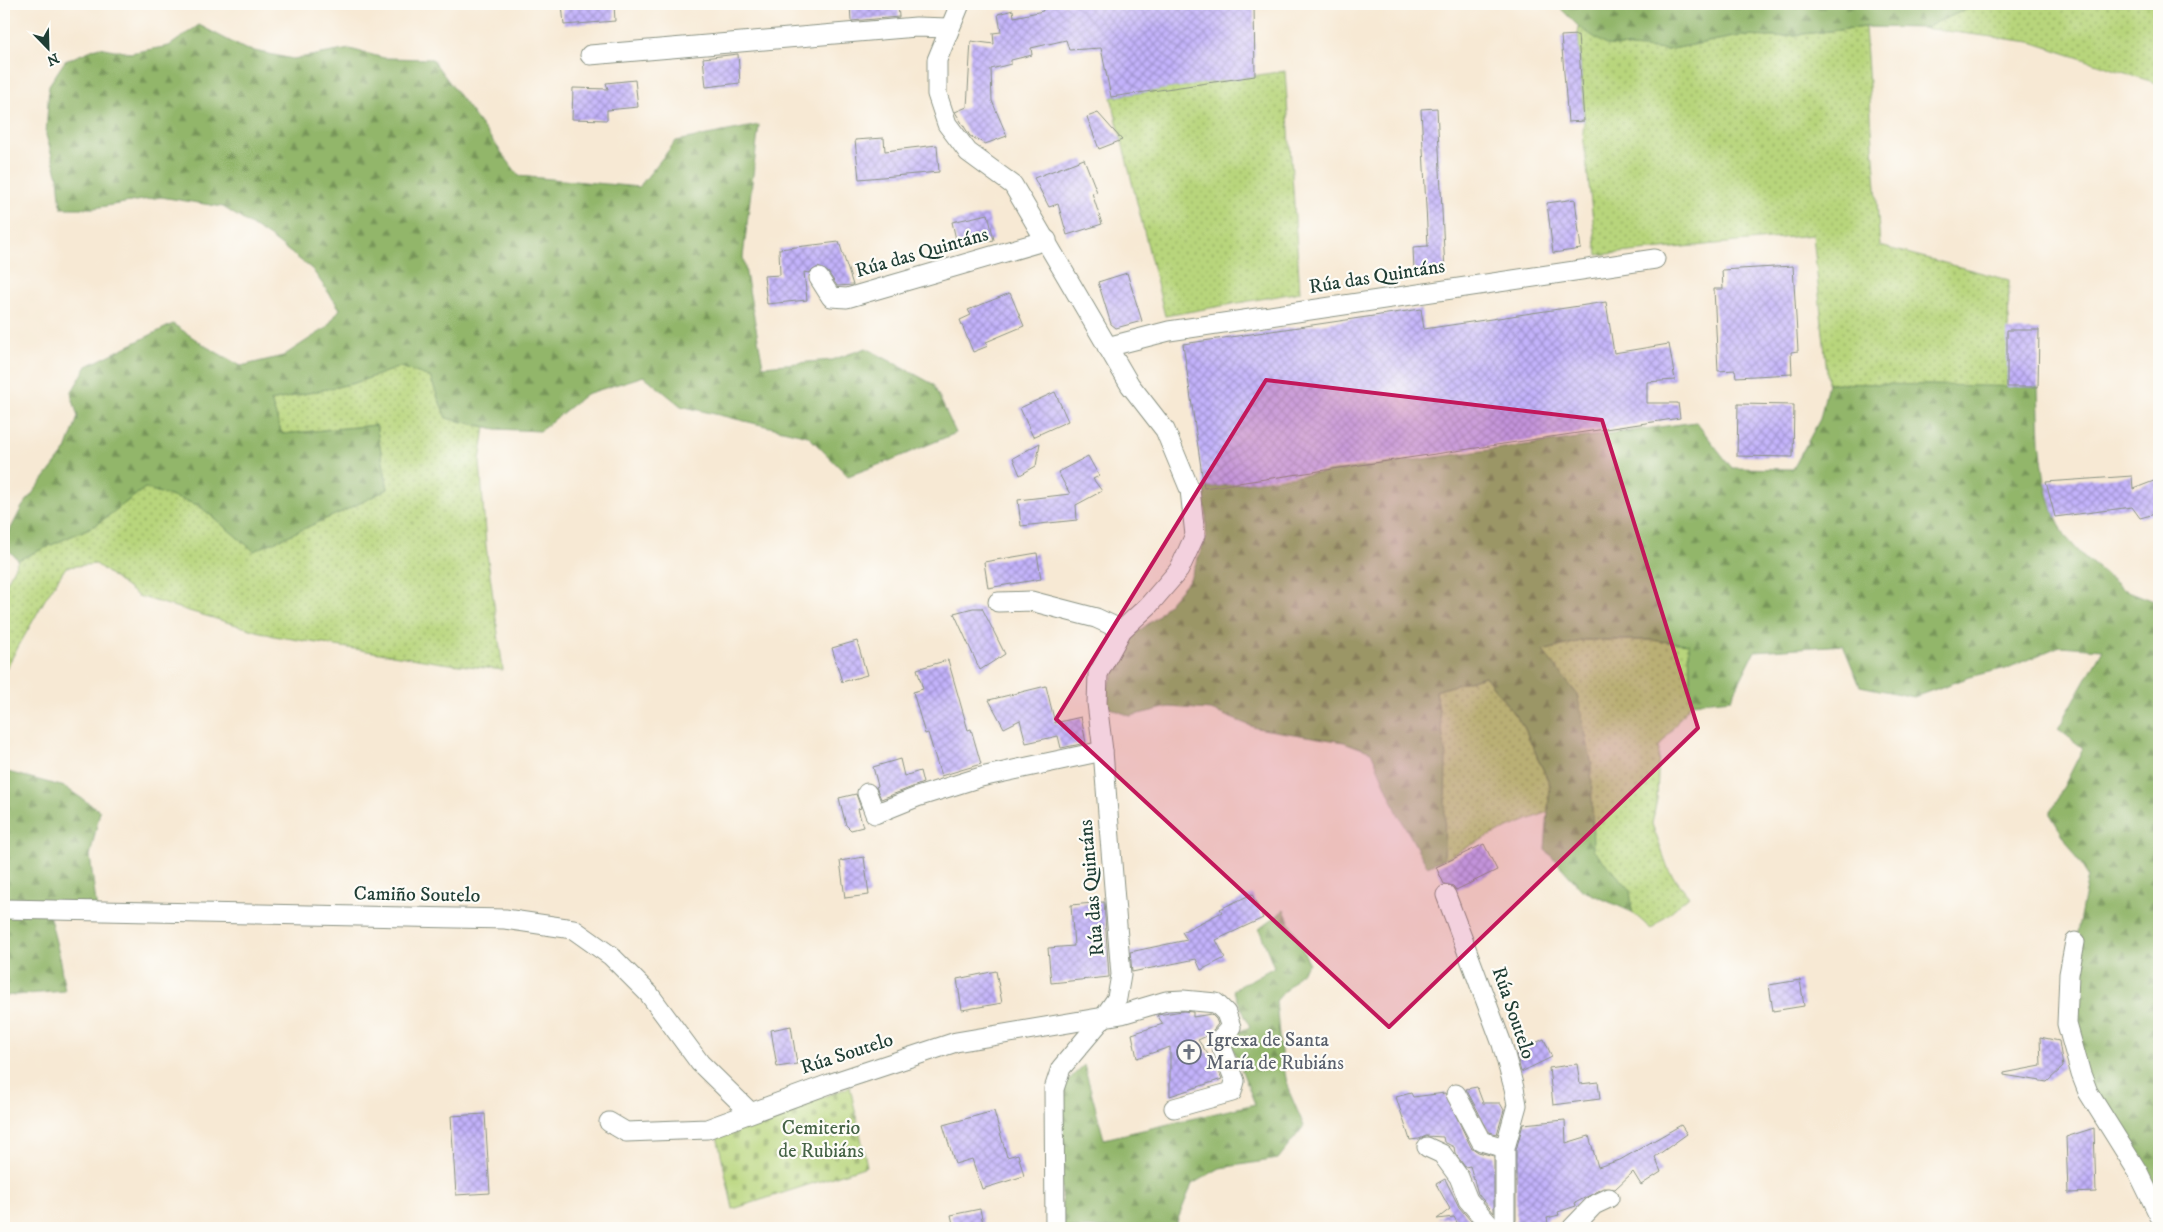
<svg xmlns="http://www.w3.org/2000/svg" width="2163" height="1232" font-family="'IM FELL DW Pica',serif">
<defs>
<pattern id="grass-dots" width="8" height="8" patternUnits="userSpaceOnUse" patternTransform="scale(1.25)"><rect width="8" height="8" fill="#b8d57b"/><path d="M2 2h.1M6 6h.1" fill="none" stroke="#95ae66" stroke-width="1.8" stroke-linecap="round"/></pattern>
<pattern id="forest-firs" width="22" height="20" patternUnits="userSpaceOnUse" patternTransform="scale(1.25)"><rect width="22" height="20" fill="#92b66b"/><path d="M5 1l3.5 6h-7zM16 11l3.5 6h-7z" fill="#779559"/></pattern>
<pattern id="cemetery-stones" width="16" height="16" patternUnits="userSpaceOnUse" patternTransform="scale(1.25)"><rect width="16" height="16" fill="#b8d57b"/><path d="M2 7V4a2 2 0 0 1 4 0v3zM10 15v-3a2 2 0 0 1 4 0v3z" fill="#95ae66"/></pattern>
<pattern id="building-cross-hatch" width="8" height="8" patternUnits="userSpaceOnUse" patternTransform="scale(1.25)"><rect width="8" height="8" fill="#c3b2fb"/><path d="M0 0l8 8M0 8l8-8" fill="none" stroke="#9e92cc"/></pattern>
</defs>
<rect width="100%" height="100%" fill="#fdfcf7"/>
<filter id="ink" filterUnits="userSpaceOnUse"><feTurbulence type="fractalNoise" baseFrequency=".02" numOctaves="2"/><feDisplacementMap in="SourceGraphic" scale="10" xChannelSelector="R" yChannelSelector="G"/><feConvolveMatrix kernelMatrix="1 2 1 2 8 2 1 2 1" color-interpolation-filters="sRGB"/></filter>
<filter id="wash" filterUnits="userSpaceOnUse"><feTurbulence type="fractalNoise" baseFrequency=".0096" numOctaves="4" result="noise"/><feDisplacementMap in="SourceGraphic" scale="20" xChannelSelector="R" yChannelSelector="G"/><feGaussianBlur stdDeviation="1.12" result="paint"/><feColorMatrix in="noise" values="0 0 0 0 0 0 0 0 0 0 0 0 0 0 0 0 0 1.4 0 .05"/><feComposite in="paint" operator="in"/></filter>
<g filter="url(#wash)">
<rect width="100%" height="100%" fill="#f7e9d4"/>
<g fill="url(#grass-dots)" stroke="#6c8958">
<path d="M1970,4H2159V84L2031,42L1923,28L1970,8Z"/>
<path d="M1579,27L1620,46L1667,50L1739,36L1777,37L1865,27L1880,246L2009,280L2007,387L1828,383L1813,235L1597,255L1583,133L1584,121L1578,35Z"/>
<path d="M1285,71L1300,292L1165,316L1111,97Z"/>
<path d="M400,367L430,377L446,418L485,427L480,461L486,546L503,670L442,663L274,636L138,596L96,564L66,567L47,596L4,672V588L18,560L96,525L145,488L198,505L254,550L346,510L388,489L376,425L282,434L271,401L355,383Z"/>
<path d="M1585,640H1650L1689,644L1691,703L1659,747L1657,799L1652,824L1669,871L1689,896L1651,929L1632,912L1630,889L1593,850L1591,811L1543,651Z"/>
<path d="M1485,676L1524,727L1550,785L1548,812L1491,835L1444,859V818L1436,690Z"/>
</g>
<g fill="url(#forest-firs)" stroke="#587a50">
<path d="M1556,4H1970V8L1923,28L1865,27L1777,37L1739,36L1667,50L1606,45L1579,27Z"/>
<path d="M199,25L245,49L293,59L350,49L384,58L432,59L519,176L639,187L676,141L759,125L743,257L763,366L832,360L866,348L933,384L956,433L889,461L848,476L808,436L681,406L644,376L586,394L540,431L496,429L446,418L430,377L400,367L355,383L271,401L282,434L376,425L388,489L346,510L254,551L198,505L145,488L96,525L18,560L4,545V542L22,507L66,450L78,417L71,393L87,366L173,324L207,347L241,366L283,356L326,328L340,309L312,269L270,237L223,207L161,197L94,208H61L58,177L46,135L49,85L65,61L99,47L130,53L169,46Z"/>
<path d="M1828,383L2038,387L2040,442L2045,482L2052,508L2065,536L2082,555L2123,589L2154,601L2159,597V1191L2095,1101L2079,1066L2069,974L2088,876L2050,814L2083,748L2058,729L2103,649L2060,646L2010,667L1970,677L1914,697L1860,686L1843,645L1755,651L1731,699L1691,703L1689,644L1650,640H1585L1543,651L1577,694L1591,760L1593,850L1630,889L1632,912L1582,890L1545,849L1550,785L1524,727L1485,676L1436,691L1446,756L1444,859L1427,866L1398,814L1371,752L1344,742L1256,728L1211,710L1169,707L1130,716L1105,706L1107,688L1132,636L1156,618L1190,579L1206,537V512L1200,489L1696,422L1732,468L1793,469L1820,419Z"/>
<path d="M4,771L65,787L100,811L90,856L97,911L48,910L58,950L65,991L4,996Z"/>
<path d="M1284,910L1309,963L1276,1001L1280,1046L1288,1089L1304,1126L1278,1159L1220,1168L1192,1184L1176,1224L1172,1228H1063L1057,1091L1084,1065L1104,1139L1255,1104L1228,1036L1250,1027L1233,990L1274,967L1259,929Z"/>
</g>
<path fill="url(#cemetery-stones)" stroke="#6c8958" d="M850,1087L867,1166L733,1209L717,1136Z"/>
<g id="blocks">
<g fill="url(#building-cross-hatch)">
<path d="M562,4H614L615,21L564,25Z"/>
<path d="M850,4H898L899,17L851,21Z"/>
<path d="M1041,4H1254L1255,76L1111,97L1101,48L1069,50L1066,40L1031,48L1032,55L1011,60V64L991,69L992,101L1007,136L985,144L970,136L955,112L967,107L971,41L994,44L993,33L1001,32L998,14L1013,10L1014,17L1043,11Z"/>
<path d="M1578,35L1584,121L1568,122L1561,36Z"/>
<path d="M738,54L740,83L706,87L703,58Z"/>
<path d="M635,80L638,107L607,110V120L572,119L573,88L608,89L606,83Z"/>
<path d="M1437,108L1445,271L1414,272L1413,247L1428,246L1421,109Z"/>
<path d="M1098,113L1122,140L1099,149L1087,117Z"/>
<path d="M884,138L885,151L937,145L939,172L859,179L855,140Z"/>
<path d="M1084,159L1097,192L1092,193L1102,224L1067,235L1058,204L1049,207L1034,178Z"/>
<path d="M1575,199L1581,249L1553,253L1547,203Z"/>
<path d="M988,214L994,240L958,248L952,222Z"/>
<path d="M839,242L853,285L837,286L828,272L818,267L809,273L804,272L807,300L767,304L764,276L780,275L779,249Z"/>
<path d="M1793,266L1798,351L1791,352L1792,374L1736,377L1735,370L1718,371L1714,289H1723L1722,270Z"/>
<path d="M1127,273L1142,321L1116,328L1111,324L1098,282Z"/>
<path d="M1010,293L1024,326L986,342L988,346L973,352L960,320L971,315L968,310Z"/>
<path d="M1606,302L1614,353L1669,344L1675,380L1647,382V403H1678L1680,418L1204,488L1183,344L1421,309L1424,329Z"/>
<path d="M2007,330H2039L2038,387H2007Z"/>
<path d="M1055,392L1068,421L1033,437L1020,408Z"/>
<path d="M1738,404L1794,405L1793,457L1737,456Z"/>
<path d="M1040,443L1036,466L1020,475L1013,458Z"/>
<path d="M1088,456L1099,476L1093,479L1102,491L1076,505L1077,520L1021,526L1018,500L1070,494L1058,472Z"/>
<path d="M2132,476L2133,489L2159,479V513L2140,518L2132,507L2055,517L2046,482Z"/>
<path d="M1037,553L1041,579L988,588L984,562Z"/>
<path d="M973,608H982L1005,654L980,670L954,613Z"/>
<path d="M857,641L867,675L842,682L832,648Z"/>
<path d="M948,660L968,730L971,729L981,764L941,776L928,733L925,734L913,692L923,689L917,669Z"/>
<path d="M1046,686L1055,723L1081,717L1086,743L1061,748L1058,736L1026,743L1020,720L1004,728L989,700Z"/>
<path d="M900,759L904,776L920,771L923,783L881,799L876,787L878,786L873,767Z"/>
<path d="M856,794L861,808L858,809L863,827L851,830L846,825L839,798Z"/>
<path d="M1484,844L1497,870L1456,890L1453,886L1444,884L1436,867Z"/>
<path d="M864,857L869,895L845,898L840,861Z"/>
<path d="M1252,894L1263,918L1216,940L1225,958L1201,970L1196,959L1132,972L1130,952L1187,940L1182,932L1222,912L1220,909Z"/>
<path d="M1104,902L1109,977L1051,983L1048,948L1074,946L1071,905Z"/>
<path d="M996,971L1002,1003L962,1010L957,979Z"/>
<path d="M1800,980L1804,1006L1773,1011L1769,985Z"/>
<path d="M1183,1011L1193,1012V1017L1211,1014L1216,1019L1218,1024L1209,1035L1198,1040L1217,1067L1222,1079L1170,1096V1047L1137,1058L1132,1034L1163,1024L1157,1015Z"/>
<path d="M791,1026L797,1064L777,1067L771,1030Z"/>
<path d="M2040,1037L2059,1041L2063,1067L2047,1082L2004,1075V1073L2041,1066Z"/>
<path d="M1544,1039L1552,1057L1521,1072L1516,1052Z"/>
<path d="M1577,1064L1580,1084L1598,1082L1600,1099L1553,1105L1549,1068Z"/>
<path d="M1477,1087L1483,1103H1500L1504,1110L1497,1134L1489,1132L1466,1089Z"/>
<path d="M1411,1093L1413,1097L1445,1093L1471,1147L1478,1152L1494,1156V1213L1478,1194L1470,1166L1465,1167L1455,1153L1454,1147L1444,1142L1443,1137L1426,1136L1419,1139L1410,1140L1396,1097Z"/>
<path d="M994,1111L1007,1157L1018,1154L1024,1176L982,1189L972,1159L955,1164L943,1125Z"/>
<path d="M485,1114L490,1193L456,1195L451,1116Z"/>
<path d="M1565,1120L1566,1143L1589,1136L1598,1167L1620,1160L1681,1125L1687,1134L1655,1157L1661,1172L1641,1185L1633,1172L1615,1189L1604,1188L1575,1203L1576,1206L1558,1212L1559,1215L1547,1218L1549,1228H1513L1516,1220V1150L1523,1124Z"/>
<path d="M2094,1128L2096,1192L2068,1193L2066,1137Z"/>
<path d="M1445,1179L1459,1207L1477,1228H1460L1454,1217L1437,1219L1450,1209L1436,1184Z"/>
<path d="M980,1209L984,1228H954L951,1215Z"/>
</g>
</g>
</g>
<g filter="url(#ink)">
<use href="#blocks" fill-opacity="0" stroke="#8b9384" stroke-width="1"/>
<g fill="none" stroke-linecap="round" stroke-linejoin="round">
<g stroke="#8b9384" stroke-width="21">
<g id="street">
<path d="M960,4L937,60V94L947,124L968,152L1013,185L1130,385L1165,430L1190,490L1195,535L1179,570L1148,606L1122,630L1098,674L1097,703L1103,751L1121,975L1117,998L1104,1017L1061,1068L1054,1089L1055,1228"/>
<path d="M590,55L916,27L949,28"/>
<path d="M819,278L831,297L847,298L1047,240"/>
<path d="M1107,347L1169,331L1655,259"/>
<path d="M998,602L1031,601L1096,618L1122,630"/>
<path d="M867,793L875,814L917,797L981,777L1103,751"/>
<path d="M1446,895L1502,1044L1514,1088L1517,1105L1505,1148V1220L1501,1228"/>
<path d="M4,909L505,919L573,929L611,956L649,994L700,1063L750,1112"/>
<path d="M2075,942L2069,974L2067,1024L2081,1074L2088,1092L2138,1172L2159,1215"/>
<path d="M1456,1094L1481,1141L1505,1148"/>
<path d="M609,1122L626,1132L707,1129L832,1083L956,1042L1122,1014L1166,1001L1183,1000L1216,1003L1226,1013L1231,1027L1219,1040L1235,1081L1232,1092L1174,1108"/>
<path d="M1427,1147L1442,1154L1459,1177L1468,1200L1492,1228"/>
<path d="M1572,1228L1594,1205L1609,1198"/>
</g>
</g>
<use href="#street" stroke="#fff" stroke-width="19"/>
</g>
</g>
<path fill="#c2185b" fill-opacity="0.2" stroke="#c2185b" stroke-width="4" stroke-linejoin="round" d="M1266,380L1602,420L1698,728L1389,1027L1056,719Z"/>
<defs>
<g id="church-ring" transform="scale(1.25)"><circle r="9.5" fill="#fdfcf7" stroke="#6b7280" stroke-width="1.5"/><path d="M-1.2-6h2.4v3.5h3.3v2.4h-3.3V6h-2.4V-.1h-3.3v-2.4h3.3Z" fill="#6b7280"/></g>
</defs>
<g fill-rule="evenodd">
<use href="#church-ring" x="1189" y="1052"/>
</g>
<g text-anchor="middle" dominant-baseline="central" stroke-width="4.5" stroke-linejoin="round" paint-order="stroke">
<g font-size="20" fill="#1f3d34" stroke="#fdfcf7">
<text transform="translate(922 253) rotate(-16)">Rúa das Quintáns</text>
<text transform="translate(1377 277) rotate(-9)">Rúa das Quintáns</text>
<text transform="translate(1092 888) rotate(-95)">Rúa das Quintáns</text>
<text transform="translate(417 895) rotate(1)">Camiño Soutelo</text>
<text transform="translate(1513 1013) rotate(71)">Rúa Soutelo</text>
<text transform="translate(847 1054) rotate(-18)">Rúa Soutelo</text>
</g>
<g font-size="20" fill="#5b616d" stroke="#fdfcf7" text-anchor="start">
<text x="1206" y="1040">Igrexa de Santa<tspan x="1206" dy="23">María de Rubiáns</tspan></text>
</g>
<g font-size="20" fill="#456346" stroke="#fdfcf7">
<text x="821" y="1128">Cemiterio<tspan x="821" dy="23">de Rubiáns</tspan></text>
</g>
</g>
<rect width="2163" height="1232" fill="none" stroke="#fdfcf7" stroke-width="20"/>
<g transform="translate(48 48) rotate(157)" stroke="#fdfcf7" stroke-width="4" paint-order="stroke">
<path d="M0-4L9 19L0 12L-9 19Z" fill="#1f3d34"/>
<text y="-8" font-size="14" font-weight="bold" text-anchor="middle" fill="#1f3d34">N</text>
</g>
</svg>
